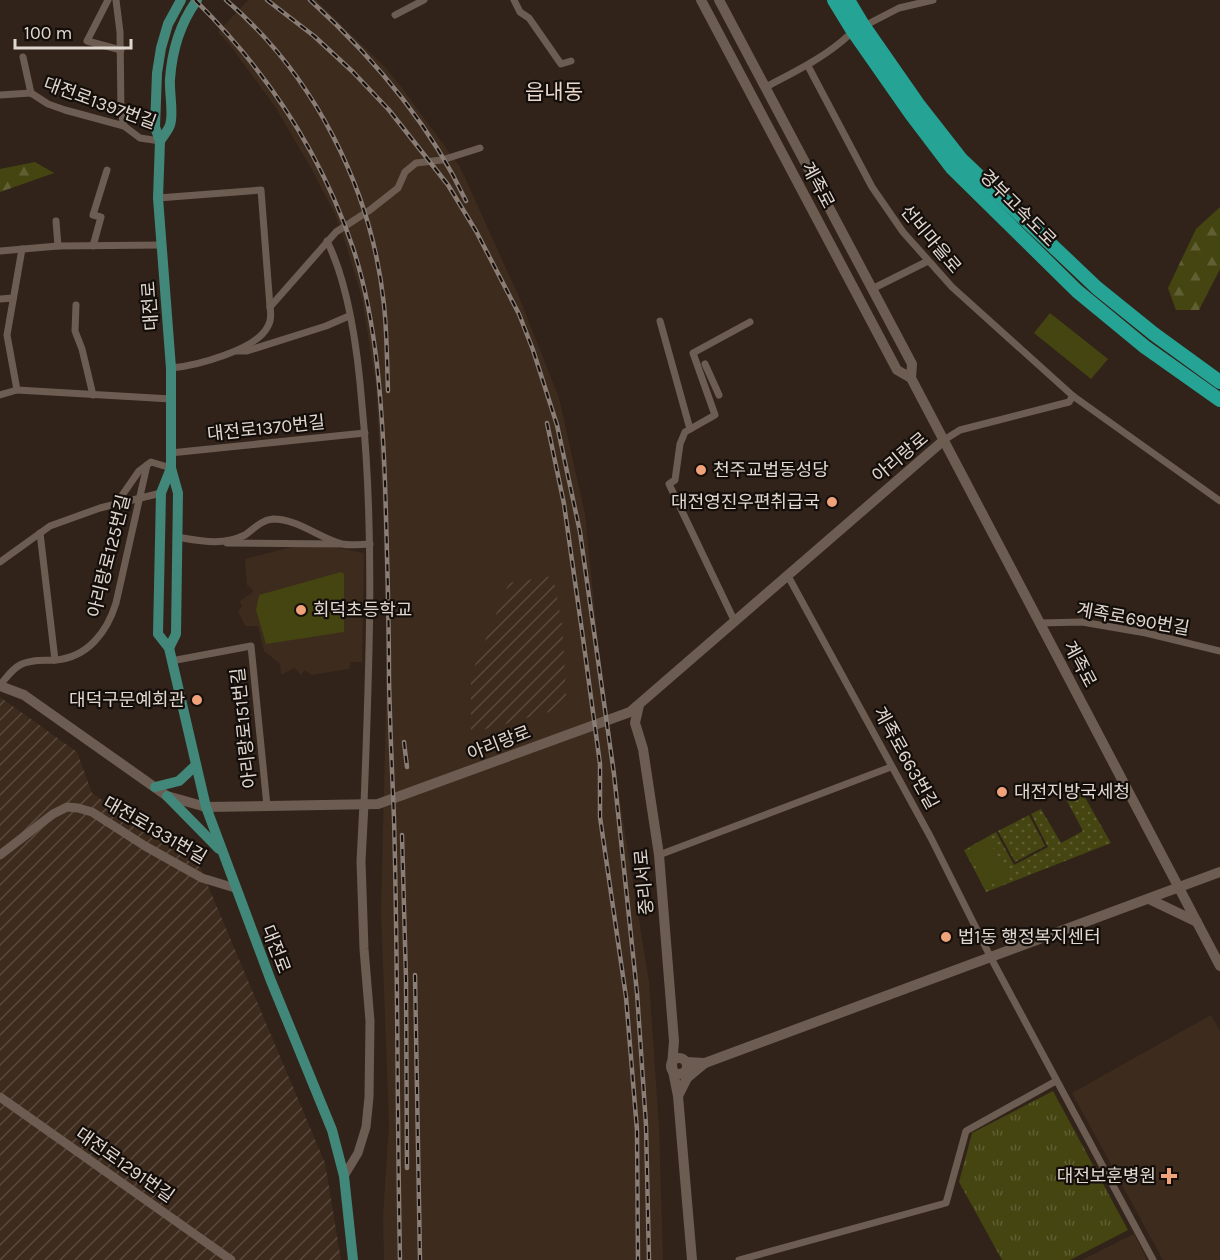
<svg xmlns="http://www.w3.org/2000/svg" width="1220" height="1260" font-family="Karla,'Noto Sans KR',sans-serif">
<defs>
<pattern id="industrial-furrows" width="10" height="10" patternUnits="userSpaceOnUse" patternTransform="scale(1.5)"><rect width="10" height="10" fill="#3d2b1e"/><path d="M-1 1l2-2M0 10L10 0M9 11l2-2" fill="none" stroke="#59493e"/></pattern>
<pattern id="grass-dots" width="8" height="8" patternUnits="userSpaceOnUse" patternTransform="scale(1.5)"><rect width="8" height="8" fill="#444511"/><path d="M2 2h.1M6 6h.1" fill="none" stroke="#5f5f33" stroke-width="1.8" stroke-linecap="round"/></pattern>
<pattern id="forest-firs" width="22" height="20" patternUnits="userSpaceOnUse" patternTransform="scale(1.5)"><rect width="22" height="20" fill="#444511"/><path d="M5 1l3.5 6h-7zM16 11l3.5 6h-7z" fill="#5f5f33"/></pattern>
<pattern id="park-tufts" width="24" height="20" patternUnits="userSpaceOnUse" patternTransform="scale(1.5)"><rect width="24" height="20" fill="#444511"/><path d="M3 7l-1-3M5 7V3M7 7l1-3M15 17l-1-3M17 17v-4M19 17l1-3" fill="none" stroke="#5f5f33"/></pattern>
</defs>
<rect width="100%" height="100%" fill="#31231a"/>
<g fill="#3d2b1e">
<path d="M248,0H316L387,69L402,88L460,167L519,297L559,398L585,514L604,702L649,982L659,1127L663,1260H384L383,1217L389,1123L381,911L387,665L383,512L376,385L362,298L347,248L335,214L311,168L276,108L229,44L218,32Z"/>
<path d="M296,546L338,548L364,553L362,662H351L349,669L311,675L305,670L301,675L294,668L281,675L280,664L264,651L258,626H245L238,611L242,606L240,601L253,592L252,589L247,585L245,559Z"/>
<path d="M1211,1015L1220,1031V1260H1163L1072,1093Z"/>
<path d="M1134,1234L1147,1260H1082Z"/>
</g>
<g fill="url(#industrial-furrows)">
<path d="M553,576L562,624L567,707L471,733V675L509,583Z"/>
<path d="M0,697L77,752L92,793L164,843L198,862L325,1163L341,1260H0Z"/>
</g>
<g fill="url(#grass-dots)">
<path d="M1080,789L1111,843L986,892L964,850L996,832L1014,865L1048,847L1031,814L1041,809L1061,843L1083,831L1065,797Z"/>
<path d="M1029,815L1045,846L1015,862L998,831Z"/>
</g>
<g fill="url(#forest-firs)">
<path d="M35,162L54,173L0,192V169Z"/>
<path d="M1220,207V269L1199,310H1176L1168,288L1196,229Z"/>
</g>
<path fill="url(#park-tufts)" d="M1053,1091L1128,1230L1070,1260H1002L959,1182L972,1133Z"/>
<g fill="#444511">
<path d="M1050,313L1108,359L1091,379L1034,333Z"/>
<path d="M341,572L344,574V632L266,644L256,610L259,595Z"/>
<path d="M989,840L1008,876L987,887L967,850Z"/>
</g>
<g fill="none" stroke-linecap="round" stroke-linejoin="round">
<g stroke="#6c5c51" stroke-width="7">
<path d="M108,0L87,41L121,50"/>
<path d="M116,0L120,32L121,112L124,126"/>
<path d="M514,0L520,12L529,18L561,64L571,61"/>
<path d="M395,15L424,0"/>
<path d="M868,24L899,8L933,0"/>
<path d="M23,57L31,93"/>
<path d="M808,66L872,187L903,232L952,287L1073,396L1220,501"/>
<path d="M766,87C796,71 824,58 849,35"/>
<path d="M0,95L31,93L48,104L65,110L124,126L140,138L160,141"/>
<path d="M158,198L261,190L270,307C271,313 271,321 268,326C257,350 195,366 171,368"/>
<path d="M56,221L58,246"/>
<path d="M327,241C350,287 358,354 362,405C375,538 369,671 364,804"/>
<path d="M93,246L101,217L93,215L107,170"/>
<path d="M22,249L7,335L17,390L171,399"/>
<path d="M0,251L58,246L162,245"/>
<path d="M872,289L928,261"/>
<path d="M0,299L13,298"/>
<path d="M76,305L75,331L82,349L93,395"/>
<path d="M270,307L336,232L370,210L398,188L405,172L416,163L442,160L480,148"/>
<path d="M660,321L690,429"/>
<path d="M237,351H247L326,326L349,316"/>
<path d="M705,364L719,395"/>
<path d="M0,395L17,390"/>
<path d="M944,440L960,430L1069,402L1073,396"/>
<path d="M170,453L365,433"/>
<path d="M116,504L139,471L151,462L171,468"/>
<path d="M40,533L55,660"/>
<path d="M177,537C201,541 223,546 245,535C254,529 261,520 273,519C298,519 319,538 342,544C351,546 362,544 370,544"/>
<path d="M227,543L339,544"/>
<path d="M0,562L50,526L100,508L161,493"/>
<path d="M788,576L931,838L991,958L1153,1260"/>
<path d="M734,620L669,484L675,480L680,444L685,432L715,415L693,353L750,322"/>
<path d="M1040,623L1082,622L1146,633L1220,651"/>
<path d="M171,661L251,646L267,806"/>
<path d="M0,685C6,678 12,669 20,665C30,659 45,661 56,660C88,657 107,632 116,603L147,465"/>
<path d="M659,855L891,767"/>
<path d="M739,1260L946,1203L966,1131L1056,1081"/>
</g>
<g stroke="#6c5c51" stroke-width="9">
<path d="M0,855L53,814L67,807L78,808L92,812L145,846L202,878L235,888"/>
<path d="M0,1097L231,1260"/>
<path d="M344,1176L358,1153L366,1127L369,1097L370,1021L364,949L361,861L364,804"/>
</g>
<g stroke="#6c5c51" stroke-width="10">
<path d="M701,0L897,370L911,378"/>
<path d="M719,0L912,364L911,378L1220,966"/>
<path d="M0,686L24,695L167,796L206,807L378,804L630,712L944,440"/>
<path d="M639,705L635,723L643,749L659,855L674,1041L672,1066L678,1096L692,1260"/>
<path d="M1149,899L1197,922"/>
<circle cx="679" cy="1066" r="8"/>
<path d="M686,1062L705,1063L1220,872"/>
<path d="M678,1096L687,1078L705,1063"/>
</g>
<g stroke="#41877a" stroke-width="10">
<path d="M160,141C163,136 168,131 170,125C174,114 169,92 170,79C172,51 181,22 197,0"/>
<path d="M171,468L161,493L158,634L169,648L206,807L271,981L332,1130L344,1176L353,1260"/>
<path d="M169,648L176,634L178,493L171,468V368L158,198L160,141L155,127L157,73L161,48L168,24L181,0"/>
<path d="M155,787L179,781L196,765"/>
<path d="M167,796L219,849"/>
</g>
<g stroke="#25a395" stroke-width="14">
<path d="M834,0L853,31L911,114L952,168L1077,291L1145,347L1220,400"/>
<path d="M848,0L863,25L918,104L961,159L1097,288L1154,334L1220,382"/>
</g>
<g stroke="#897d76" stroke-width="4.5">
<g id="rail">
<path d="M195,0C266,70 321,153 353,248C377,321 382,406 385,482C387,548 389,614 389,680C390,726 392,772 394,818C398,965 397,1113 400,1260"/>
<path d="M226,0C314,75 372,189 384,305C387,333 387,363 388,391"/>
<path d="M267,0L314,36L353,72L389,110L448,185L476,231L519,314L533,350L557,425L580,532L614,774L637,993L646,1125L649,1260"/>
<path d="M310,0C373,57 430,124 466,201"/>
<path d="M547,423L564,504L582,631L600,764V817L626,997L637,1130L638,1260"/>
<path d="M404,742L407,767"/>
<path d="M402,835L406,979L407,1168"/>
<path d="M415,975L420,1260"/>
</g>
</g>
<use href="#rail" stroke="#140e0a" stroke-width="2" stroke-dasharray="7" stroke-linecap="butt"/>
</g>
<g fill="#f0a27a" stroke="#140e0a" stroke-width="2">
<circle cx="701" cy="470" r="6"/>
<circle cx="832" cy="502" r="6"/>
<circle cx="301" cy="610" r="6"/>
<circle cx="197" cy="700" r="6"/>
<circle cx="1002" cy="792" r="6"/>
<circle cx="946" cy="937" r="6"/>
<path d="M1166 1167h6v6h6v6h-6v6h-6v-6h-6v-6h6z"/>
</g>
<g text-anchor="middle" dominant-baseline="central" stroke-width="4.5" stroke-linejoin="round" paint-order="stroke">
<g font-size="18" fill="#e1d7d1" stroke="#140e0a">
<text transform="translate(100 103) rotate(20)">대전로1397번길</text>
<text transform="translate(818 185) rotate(62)">계족로</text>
<text transform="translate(1018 208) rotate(45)">경부고속도로</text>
<text transform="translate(931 239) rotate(50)">선비마을로</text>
<text transform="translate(150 306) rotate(-94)">대전로</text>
<text transform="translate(266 428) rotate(-6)">대전로1370번길</text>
<text transform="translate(900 457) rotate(-40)">아리랑로</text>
<text transform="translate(109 556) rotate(-76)">아리랑로125번길</text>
<text transform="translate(1133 619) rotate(10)">계족로690번길</text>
<text transform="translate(1080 664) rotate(62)">계족로</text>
<text transform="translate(244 728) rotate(-96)">아리랑로151번길</text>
<text transform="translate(499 743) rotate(-21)">아리랑로</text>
<text transform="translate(906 758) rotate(61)">계족로663번길</text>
<text transform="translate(155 830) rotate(30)">대전로1331번길</text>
<text transform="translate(644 882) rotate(-95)">중리서로</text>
<text transform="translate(276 949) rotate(69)">대전로</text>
<text transform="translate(125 1165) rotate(35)">대전로1291번길</text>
</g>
<g font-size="18" fill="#e1d7d1" stroke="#140e0a" text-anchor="start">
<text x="713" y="470">천주교법동성당</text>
<text x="820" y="502" text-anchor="end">대전영진우편취급국</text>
<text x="313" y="610">회덕초등학교</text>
<text x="185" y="700" text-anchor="end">대덕구문예회관</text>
<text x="1014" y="792">대전지방국세청</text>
<text x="958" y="937">법1동 행정복지센터</text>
<text x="1156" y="1176" text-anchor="end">대전보훈병원</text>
</g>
<g font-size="21" fill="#ebd8cc" stroke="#140e0a">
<text x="554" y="92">읍내동</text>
</g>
</g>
<path d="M15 39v9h116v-9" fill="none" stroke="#e1d7d1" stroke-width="3"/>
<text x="24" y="39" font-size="18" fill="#e1d7d1" stroke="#140e0a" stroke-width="4.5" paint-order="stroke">100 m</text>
</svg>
